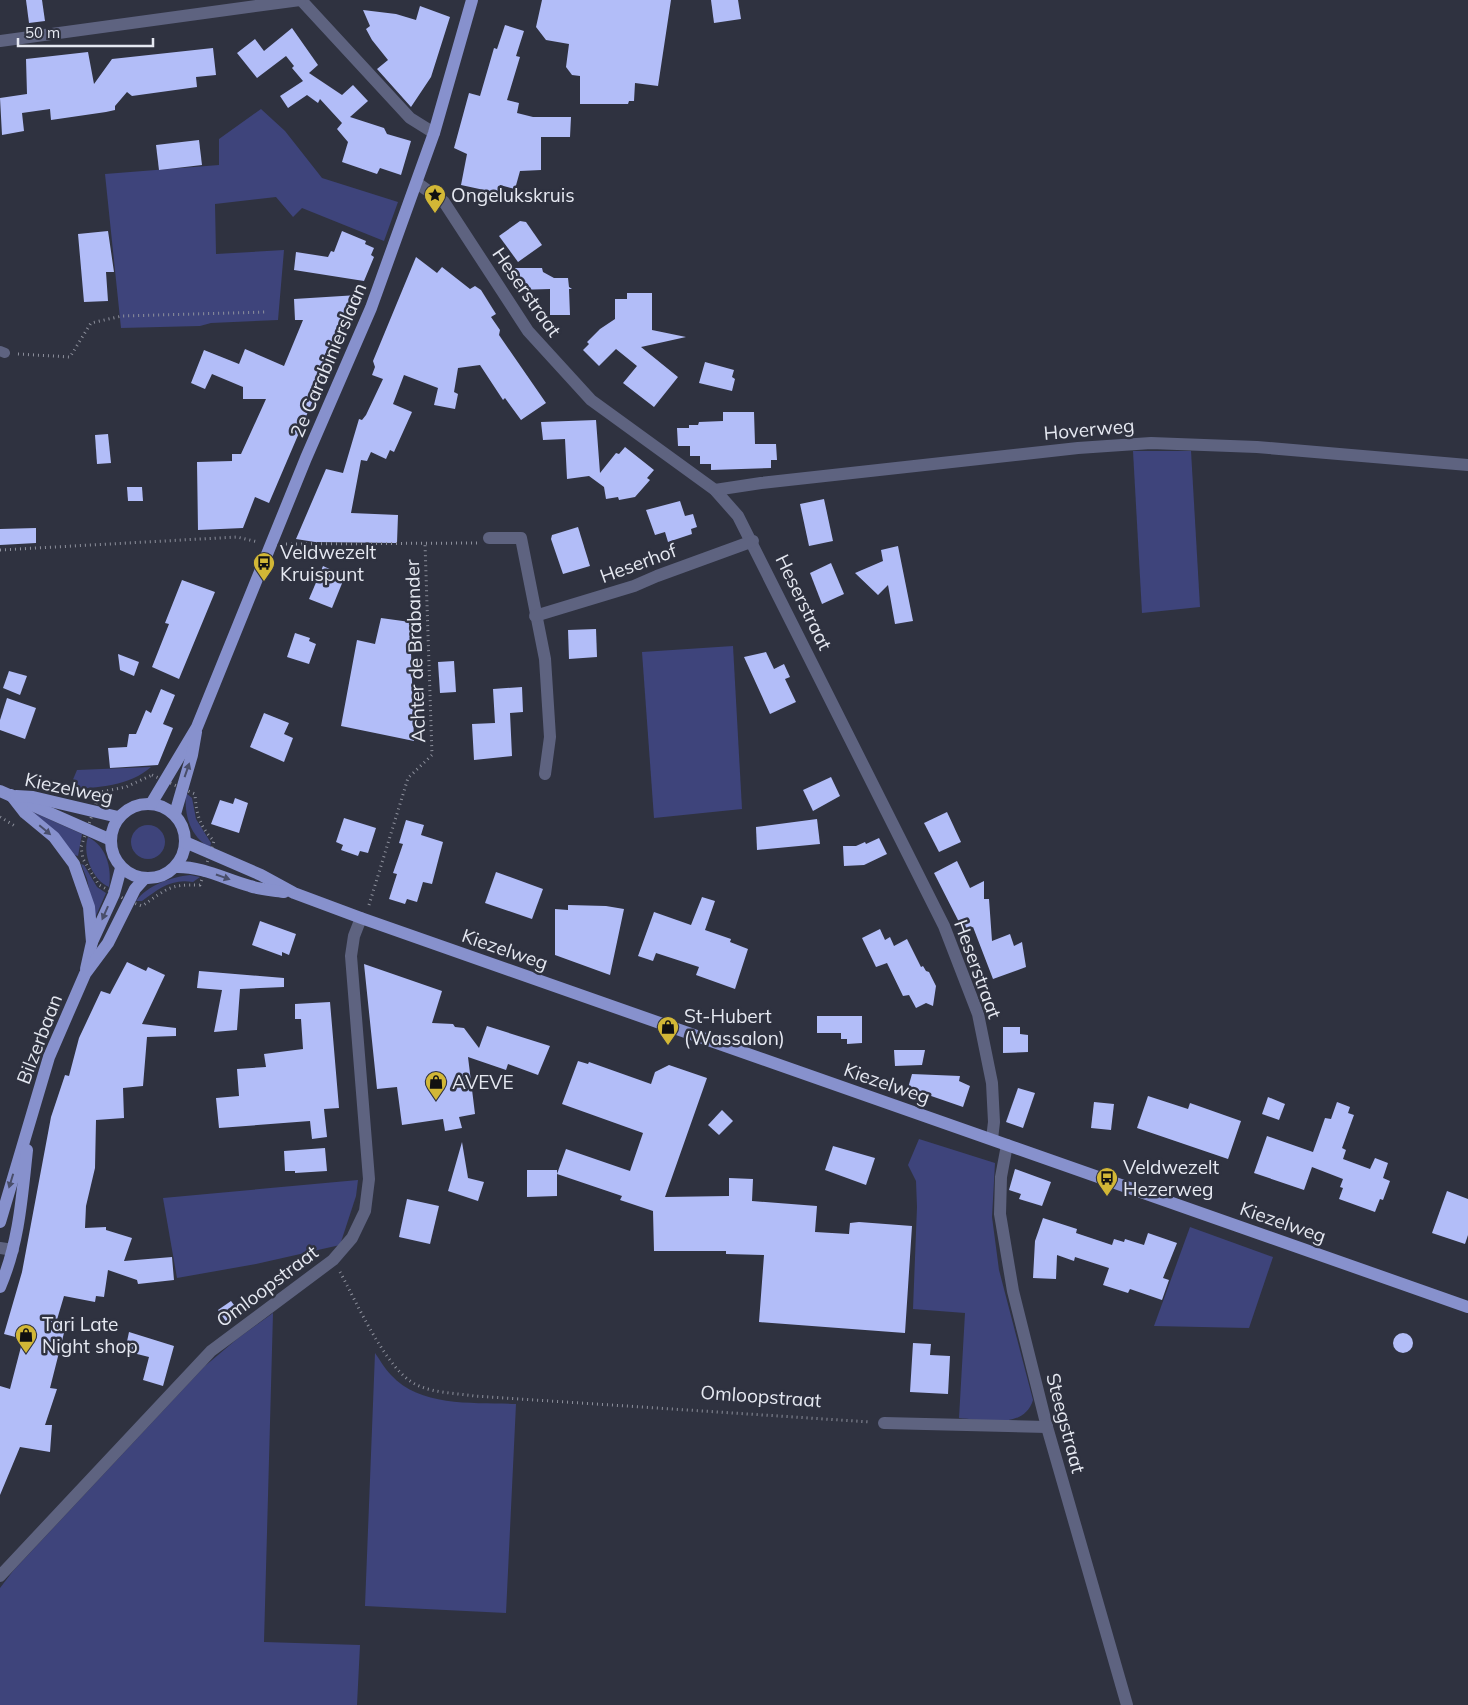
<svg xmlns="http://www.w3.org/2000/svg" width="1468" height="1705" font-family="Mulish,sans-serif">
<rect width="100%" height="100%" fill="#2f3240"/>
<g fill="#3e447b">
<path d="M261,109L285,131L322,178L398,202L384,241L302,208L293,217L276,197L215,204L216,254L284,250L278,320L211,323L200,326L121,328L105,174L219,165V139Z"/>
<path d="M1133,451H1191L1200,607L1142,613Z"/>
<path d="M733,646L742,809L654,818L642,652Z"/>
<path d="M151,767C130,786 97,788 69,789L77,770Z"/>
<path d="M186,793L192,798L196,819L211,843L210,848C190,836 184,815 186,793Z"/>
<path d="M28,810L82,834L78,856L74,855Z"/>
<circle cx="148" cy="842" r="17"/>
<path d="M88,837C106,846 112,867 109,887C92,880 82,853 88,837Z"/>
<path d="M81,864L84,865L97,887L106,893L95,918L87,879Z"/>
<path d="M190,875L200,877L193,882C172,878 158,889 142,901H136C148,885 171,877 190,875Z"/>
<path d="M919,1139L995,1163L992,1217L999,1270L1033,1400C1024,1430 983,1420 959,1418L965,1313L913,1309L917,1207L916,1181L908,1165Z"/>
<path d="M358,1180L356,1196L340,1245L256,1264L177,1278L163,1198Z"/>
<path d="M1190,1227L1273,1257L1249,1328L1154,1326Z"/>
<path d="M273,1313L264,1642L360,1645L357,1705H0V1588L13,1571L205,1366L237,1339Z"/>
<path d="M375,1353C380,1360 385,1369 391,1375C421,1408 475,1402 516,1404L506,1613L365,1606Z"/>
</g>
<g fill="#b2bdf8">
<path d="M26,0H42L45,21L29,23Z"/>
<path d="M542,0H671L658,86L635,83L634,101H629L628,104H580V76L572,75L566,67L569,44L546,40L536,27Z"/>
<path d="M711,0H738L741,19L714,23Z"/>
<path d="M420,6L450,17L431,77L411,107L377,69L388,60L372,40L366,29L370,26L363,10L396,14L416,20Z"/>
<path d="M505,25L524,31L516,56L520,57L507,100L519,103L517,113L533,117H571L570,137H541V170L520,171L515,189L500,185L498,193L461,185L467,154L454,148L469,93L480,96L494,48L497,49Z"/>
<path d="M292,28L318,65L309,73L342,95L353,85L368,101L350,117L384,128L387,134L411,141L401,175L380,168L377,174L342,162L348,142L337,129L342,123L320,99L318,103L307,95L288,108L280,96L303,81L292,68L294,66L286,56L257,78L237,53L255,39L264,51Z"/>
<path d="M213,48L216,75L196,77L197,87L132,96L127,92L115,106V110L106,112L51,120L50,109L22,113L24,131L2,135L0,98L27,94L26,59L88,52L94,84L112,59Z"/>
<path d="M199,140L202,165L159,170L156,145Z"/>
<path d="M520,221L526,222L542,245L518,262L499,236Z"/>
<path d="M108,231L114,272H106L108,301L84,302L78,234Z"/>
<path d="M342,231L366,241L365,244L374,248L371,255L374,257L364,281L294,270L296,252L328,257L331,251L334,252Z"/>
<path d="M416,257L437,273L442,267L470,289L475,286L481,290L496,314L491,317L500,330L499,335L546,403L521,420L505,398L503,400L480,365L458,368L454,392L458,394L455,409L434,405L438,388L404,375L393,404L412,412L394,452L390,450L386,459L371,452L367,461L361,460L351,513L398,515L397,543L315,542L296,539L326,469L343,473L359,419L362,420L366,415L383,379L372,375L375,367L373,361Z"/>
<path d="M515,268H542L543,272L554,278H568L569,287L572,289H569L570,315H550V289L516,290Z"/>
<path d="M627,293H652V330L686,337L641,347L678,377L654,407L623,383L637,366L616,349L599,366L583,350L589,344L587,342L600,329L615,319V299H627Z"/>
<path d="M358,295L269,503L255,497L243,528L198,530L197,462L232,461V454H241L266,399H243V387L212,374L205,389L191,383L204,350L239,364L245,349L284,366L303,320H295L294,299Z"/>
<path d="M705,362L734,370L732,377L735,379L732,391L699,383Z"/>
<path d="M723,412H754L755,444H776L777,460H771V468L711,470V464H700V456H690V446H678L677,428H689V425H698L699,422L723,421Z"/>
<path d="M596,420L600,473L616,453L619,454L625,447L654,470L647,478L650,480L635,497L619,500L618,497L606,499L604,487L589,476L567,479L565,439L543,440L541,422Z"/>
<path d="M108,434L111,463L97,464L95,435Z"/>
<path d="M127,487H142L143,501H128Z"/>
<path d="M824,499L833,541L809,546L800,504Z"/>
<path d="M680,501L685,516L693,514L697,527L691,529L692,534L668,542L665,532L655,535L646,510Z"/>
<path d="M578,527L590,566L563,574L551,539L552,535Z"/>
<path d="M36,528V543L0,545V529Z"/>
<path d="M898,546L913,621L895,624L888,585L878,595L855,573L883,561L881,550Z"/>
<path d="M831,563L844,594L822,604L810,573Z"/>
<path d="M323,566L345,576L332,608L309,599Z"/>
<path d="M182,580L215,592L179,679L152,667L169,624L165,623Z"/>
<path d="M381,618L410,622L414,741L341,726L357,640L375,644Z"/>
<path d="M596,629L597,657L569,659L568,630Z"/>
<path d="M295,633L310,638L309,641L316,644L309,664L287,657Z"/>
<path d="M766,652L774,669L784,664L790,677L785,679L796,702L770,714L744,657Z"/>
<path d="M118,654L139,662L134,676L120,670Z"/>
<path d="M454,661L456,692L440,693L438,662Z"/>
<path d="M9,671L27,676L20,695L3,688Z"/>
<path d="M522,687L523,712L510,713L512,756L474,760L472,724L495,723L493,689Z"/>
<path d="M161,689L175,695L163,724L173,728L158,765L110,768L108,748L127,747L129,734H136L146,710L151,713Z"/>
<path d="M7,698L36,708L25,739L0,730V720Z"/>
<path d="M264,713L289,723L284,734L293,738L284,762L250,747Z"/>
<path d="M831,777L840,796L813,811L803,790Z"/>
<path d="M235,798L248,803L239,833L211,824L220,800L233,804Z"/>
<path d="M947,812L961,842L939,852L924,823Z"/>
<path d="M344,818L376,828L368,853L360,851L358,856L341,850L343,845L336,842Z"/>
<path d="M817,819L820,844L757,850L756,827Z"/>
<path d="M406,820L424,825L421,835L443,842L432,884L423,882L417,902L407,899L405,904L389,899L397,874L393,873L403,844L399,843Z"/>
<path d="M879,838L887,854L864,865L844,866L843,846H856L865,842L866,844Z"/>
<path d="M957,861L970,888L984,881V899H989L992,941L1010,934L1014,946L1022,942L1026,967L993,979L973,927L967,930L963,923L960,924L934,873Z"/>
<path d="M496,872L543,889L532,919L485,903Z"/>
<path d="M702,897L715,901L705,930L731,939L730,942L748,949L735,989L696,975L699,967L656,953L653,961L638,956L654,912L691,925Z"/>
<path d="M568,905L606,906L624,909L610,975L555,955V909L568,910Z"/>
<path d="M260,921L296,934L289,955L282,952V956L252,945Z"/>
<path d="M880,929L885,940L890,937L894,946L907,939L921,967L923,966L926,971L929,972L936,986L933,1006L926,1003L916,1008L909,995L903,996L887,963L876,967L862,938Z"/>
<path d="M127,962L146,971L148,967L165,975L142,1024L176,1028V1036L147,1037L143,1086L123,1088L124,1118L96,1120L95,1168L86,1206L85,1228L106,1227V1230L132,1238L124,1261L172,1257L174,1280L138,1284L137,1280L108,1270L104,1297L96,1296L95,1302L64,1296L56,1323L66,1325L50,1388L57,1389L45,1425H52L50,1452L20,1447L0,1495V1386L10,1389L23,1339L4,1334L22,1272L51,1117L65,1075L69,1076L79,1038L101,991L110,994Z"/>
<path d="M364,964L442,991L432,1023L453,1024L455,1027L464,1028L479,1048L487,1026L550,1046L538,1075L508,1064L506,1070L468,1057L475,1114L459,1117L462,1128L445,1131L443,1119L402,1125L397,1087L377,1089Z"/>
<path d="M199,971L284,978V987L240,989L237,1030L214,1032L222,990L197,988Z"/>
<path d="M330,1002L339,1108L324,1109L327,1137L312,1139L310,1121L219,1128L216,1098L239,1096L237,1069L266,1067L264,1054L303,1049L301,1019H295V1004Z"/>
<path d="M817,1016H862V1043L847,1044V1039H841V1033H817Z"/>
<path d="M1003,1027H1020V1034L1028,1035V1052L1003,1053Z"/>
<path d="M894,1050H925L922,1065L895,1066Z"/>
<path d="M578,1061L588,1064L589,1062L651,1084L655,1072L669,1065L707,1078L665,1197L729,1196V1178L753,1179L752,1201L817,1206L815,1232L849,1234L850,1223L859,1222L912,1226L905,1333L759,1322L764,1255L726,1254V1251H654L653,1211L620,1200L622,1196L557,1174L566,1149L630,1171L643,1133L562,1104Z"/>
<path d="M912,1074L960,1076L959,1081L970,1086L963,1107L908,1088Z"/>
<path d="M1018,1088L1035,1093L1023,1128L1006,1122Z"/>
<path d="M1148,1096L1188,1109L1190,1103L1241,1121L1228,1159L1137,1128Z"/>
<path d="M1268,1097L1285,1104L1279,1120L1262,1114Z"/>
<path d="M1094,1102L1114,1104L1111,1130L1091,1128Z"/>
<path d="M1337,1102L1350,1107L1348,1113L1354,1115L1342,1148L1346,1150L1343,1159L1370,1169L1375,1158L1388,1163L1383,1178L1390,1181L1383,1200L1380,1199L1375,1212L1339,1199L1343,1188L1340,1187L1343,1179L1312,1167L1304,1190L1254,1173L1267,1136L1313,1152L1325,1118L1331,1119Z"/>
<path d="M722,1110L733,1121L719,1135L708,1125Z"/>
<path d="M462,1142L468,1178L484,1182L478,1201L448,1191Z"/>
<path d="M833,1146L875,1158L866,1185L825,1170Z"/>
<path d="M325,1148L327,1171L295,1173V1171H285L284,1151Z"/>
<path d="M1015,1169L1051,1182L1042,1206L1019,1199L1021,1194L1009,1190Z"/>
<path d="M527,1170H557V1196L527,1197Z"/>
<path d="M1447,1191L1468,1199V1235L1465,1244L1432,1233Z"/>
<path d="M407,1199L439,1206L430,1244L399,1237Z"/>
<path d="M1043,1218L1077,1229L1076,1233L1112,1245L1114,1239L1124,1242L1125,1239L1144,1245L1148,1233L1177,1243L1163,1278L1169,1280L1162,1300L1130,1289L1128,1293L1103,1285L1109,1268L1075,1257L1074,1261L1057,1255L1056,1279L1033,1278L1035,1241Z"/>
<path d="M231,1301L240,1313L227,1323L218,1310Z"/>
<path d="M129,1332L174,1346L163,1386L143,1380L149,1357L125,1351Z"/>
<circle cx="1403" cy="1343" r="10"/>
<path d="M913,1343L931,1344L930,1355L950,1356L948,1394L910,1392Z"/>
</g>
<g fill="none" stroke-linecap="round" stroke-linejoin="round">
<g stroke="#8d909c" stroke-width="3" stroke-dasharray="1 4" stroke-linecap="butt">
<path d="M18,354L70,357L91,323L122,316L267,312"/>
<path d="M286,544L477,543"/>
<path d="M0,550L237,537L258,542"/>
<path d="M152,775L195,794C196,814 200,827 214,841L200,885C169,884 167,889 142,906L128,901L99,885L83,859L81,847L100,792L126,787Z"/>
<path d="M86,792H100"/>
<path d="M0,817L15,826"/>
<path d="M369,905L408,778L432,755L425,544"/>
<path d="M340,1272C356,1301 387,1372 417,1385C434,1393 455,1393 474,1396L870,1422"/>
</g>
<path stroke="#5e6380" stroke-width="10" d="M0,351L5,353"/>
<g stroke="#5e6380" stroke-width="12">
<path d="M301,0L410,118L434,133"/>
<path d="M0,41L300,0"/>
<path d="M417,183L444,202L528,331L591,400L715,490L738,516L944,926L978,1014L992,1083L994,1122L992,1139"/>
<path d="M715,490L761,483L1078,448L1151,443L1257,447L1468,465"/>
<path d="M489,538H521L545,659L550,737L545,774"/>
<path d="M535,616L634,586L657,576L753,541"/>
<path d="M1007,1145L1001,1177L1000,1214L1013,1291L1047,1427L1127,1705"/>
<path d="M0,1248L13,1250"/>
<path d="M884,1423L1047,1427"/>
<path d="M0,1576L211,1351L333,1260L352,1238L365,1211L369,1179L351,956L354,936L361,918"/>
</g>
<g stroke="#8791cd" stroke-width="12">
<path d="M0,791L111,840"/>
<path d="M11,795L25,813L54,837L74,864L89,907L92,942"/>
<path d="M16,796L33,797L118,817"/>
<circle cx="148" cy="841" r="37"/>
<path d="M151,804L197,727L306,458L371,308L434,133L472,0"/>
<path d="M175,814L192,755L196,732"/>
<path d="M185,842L261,875L294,893L361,918L1468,1307"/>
<path d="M175,867C202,866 225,879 250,886C261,890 273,890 284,892"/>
<path d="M86,969L92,942L114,894L121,868"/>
<path d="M0,1222L49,1057L85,974L108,943L135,889L144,879"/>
<path d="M0,1287C19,1243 22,1197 27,1150"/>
</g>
</g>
<defs><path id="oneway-solid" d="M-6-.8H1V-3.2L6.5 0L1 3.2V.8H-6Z" transform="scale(1.25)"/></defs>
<g fill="#494e6a">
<use href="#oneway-solid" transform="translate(187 770) rotate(-71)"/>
<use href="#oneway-solid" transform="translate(45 830) rotate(40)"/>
<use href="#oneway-solid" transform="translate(223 877) rotate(19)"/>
<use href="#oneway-solid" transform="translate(105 913) rotate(114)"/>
<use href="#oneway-solid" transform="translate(11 1181) rotate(107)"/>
</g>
<defs>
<g id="sight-pin" transform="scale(1.125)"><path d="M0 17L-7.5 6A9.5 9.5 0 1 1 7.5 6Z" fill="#d2b736" stroke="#2f3240"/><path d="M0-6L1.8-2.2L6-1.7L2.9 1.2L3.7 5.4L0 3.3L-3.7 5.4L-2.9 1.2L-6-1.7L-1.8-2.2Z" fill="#111"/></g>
<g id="bus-pin" transform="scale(1.125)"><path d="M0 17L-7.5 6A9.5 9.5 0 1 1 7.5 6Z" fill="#d2b736" stroke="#2f3240"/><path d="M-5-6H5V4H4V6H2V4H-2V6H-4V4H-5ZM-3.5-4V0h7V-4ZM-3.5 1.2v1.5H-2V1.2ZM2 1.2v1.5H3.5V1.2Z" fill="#111"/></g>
<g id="shop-pin" transform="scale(1.125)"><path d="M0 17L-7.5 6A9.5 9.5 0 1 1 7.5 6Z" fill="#d2b736" stroke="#2f3240"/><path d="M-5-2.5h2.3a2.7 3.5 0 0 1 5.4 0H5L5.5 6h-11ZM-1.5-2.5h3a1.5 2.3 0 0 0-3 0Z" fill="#111"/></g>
</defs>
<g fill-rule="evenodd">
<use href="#sight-pin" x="435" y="195"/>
<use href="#bus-pin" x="264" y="563"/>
<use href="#shop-pin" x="668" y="1027"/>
<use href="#shop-pin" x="436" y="1082"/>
<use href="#bus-pin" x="1107" y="1178"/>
<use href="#shop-pin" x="26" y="1335"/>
</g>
<g text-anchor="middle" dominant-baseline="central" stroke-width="5" stroke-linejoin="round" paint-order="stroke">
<g font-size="19" fill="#e5e8f1" stroke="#2f3240" text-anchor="start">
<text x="451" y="195">Ongelukskruis</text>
<text x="280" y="552">Veldwezelt<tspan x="280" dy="22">Kruispunt</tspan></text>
<text x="684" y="1016">St-Hubert<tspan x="684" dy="22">(Wassalon)</tspan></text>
<text x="452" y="1082">AVEVE</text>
<text x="1123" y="1167">Veldwezelt<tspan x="1123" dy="22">Hezerweg</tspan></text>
<text x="42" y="1324">Tari Late<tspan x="42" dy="22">Night shop</tspan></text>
</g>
<g font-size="19" fill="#e5e8f1" stroke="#2f3240">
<text transform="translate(527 292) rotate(55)">Heserstraat</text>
<text transform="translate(328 360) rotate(-67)">2e Carabinierslaan</text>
<text transform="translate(1089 429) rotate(-5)">Hoverweg</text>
<text transform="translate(638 563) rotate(-20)">Heserhof</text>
<text transform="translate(804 602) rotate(64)">Heserstraat</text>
<text transform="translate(415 651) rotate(-92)">Achter de Brabander</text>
<text transform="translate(69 788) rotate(12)">Kiezelweg</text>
<text transform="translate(505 949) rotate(19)">Kiezelweg</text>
<text transform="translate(978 969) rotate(70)">Heserstraat</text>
<text transform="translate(39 1039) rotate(-69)">Bilzerbaan</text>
<text transform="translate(887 1083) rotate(19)">Kiezelweg</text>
<text transform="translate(1283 1222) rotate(19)">Kiezelweg</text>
<text transform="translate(267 1286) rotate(-37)">Omloopstraat</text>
<text transform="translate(761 1396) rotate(4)">Omloopstraat</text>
<text transform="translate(1066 1423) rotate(75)">Steegstraat</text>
</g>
</g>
<path d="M18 38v8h135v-8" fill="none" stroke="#e5e8f1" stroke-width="2.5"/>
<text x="25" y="38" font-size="15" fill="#e5e8f1" stroke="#2f3240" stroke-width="4" paint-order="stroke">50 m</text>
</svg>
